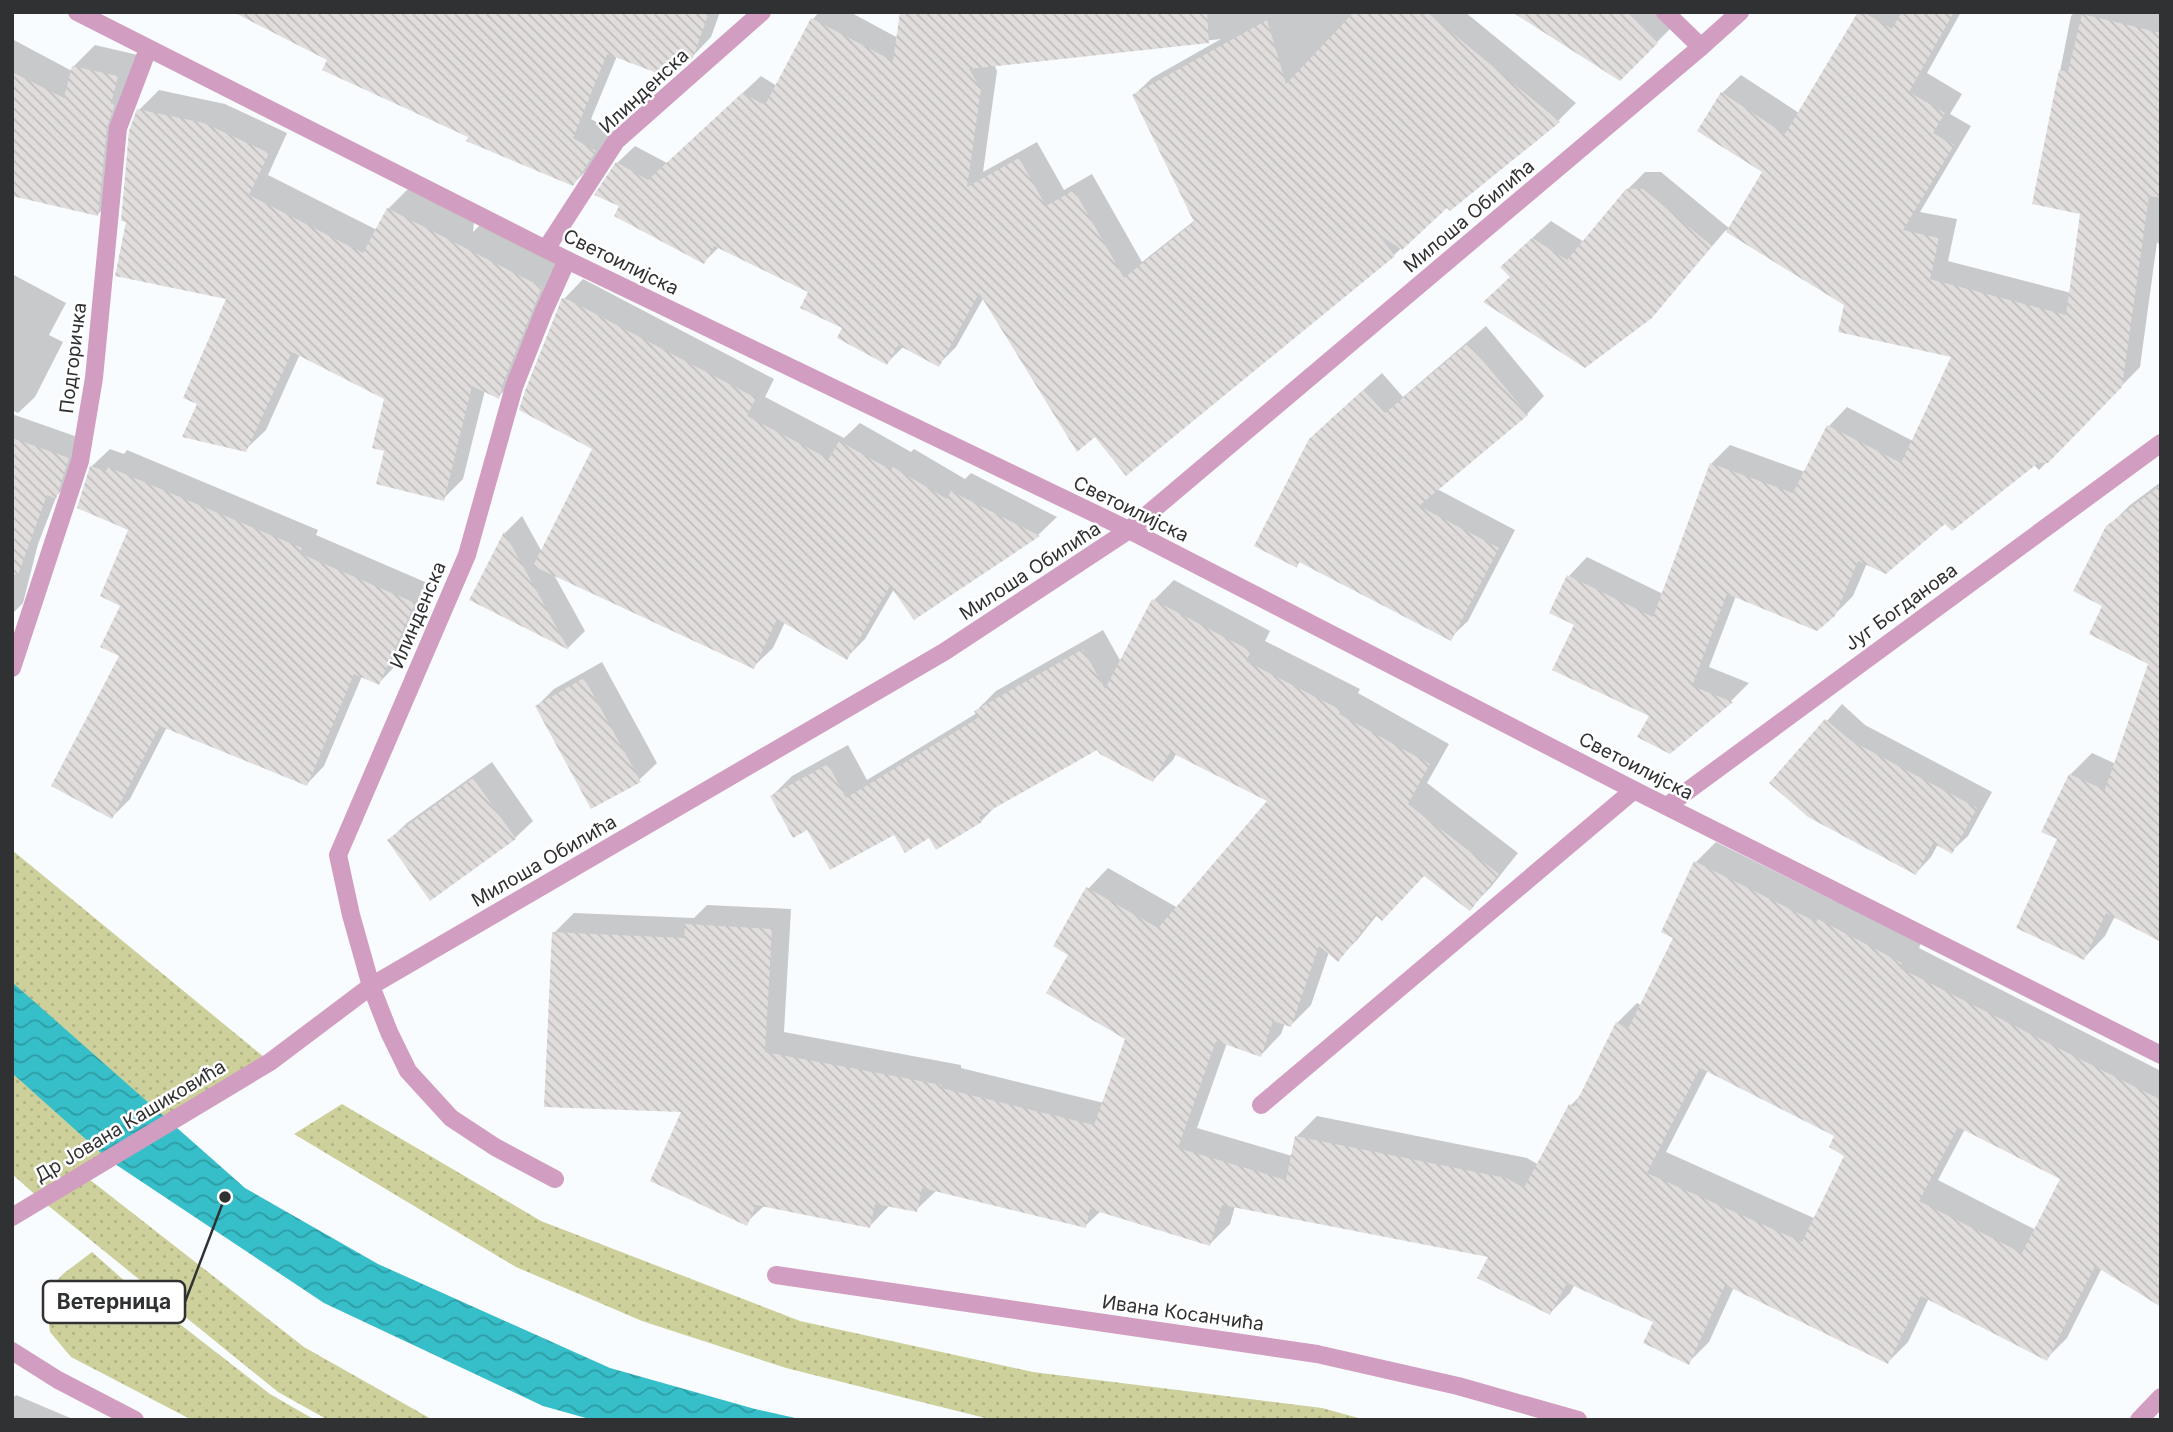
<svg xmlns="http://www.w3.org/2000/svg" width="2173" height="1432" font-family="Inter,sans-serif">
<defs>
<pattern id="grass-dots" width="8" height="8" patternUnits="userSpaceOnUse" patternTransform="scale(1.75)"><rect width="8" height="8" fill="#cdd09a"/><path d="M2 2h.1M6 6h.1" fill="none" stroke="#b0b385" stroke-width="1.8" stroke-linecap="round"/></pattern>
<pattern id="water-waves" width="16" height="10" patternUnits="userSpaceOnUse" patternTransform="scale(1.75)"><rect width="16" height="10" fill="#36bfc9"/><path d="M0 5q4-4 8 0t8 0" fill="none" stroke="#2e9ca4"/></pattern>
<pattern id="building-back-hatch" width="6" height="6" patternUnits="userSpaceOnUse" patternTransform="scale(1.75)"><rect width="6" height="6" fill="#e0dddc"/><path d="M-1 5l2 2M0 0l6 6M5-1l2 2" fill="none" stroke="#c0bebd"/></pattern>
</defs>
<rect width="100%" height="100%" fill="#f9fcfe"/>
<g fill="url(#grass-dots)">
<path d="M12,850L270,1062L89,1179L304,1347L433,1420H328L278,1392L40,1199L12,1174Z"/>
<path d="M342,1104L541,1221L800,1321L1033,1372L1322,1408L1366,1420H993L786,1368L642,1321L516,1267L294,1134Z"/>
<path d="M92,1252L127,1283L270,1394L315,1420H192L71,1357L50,1332L47,1310L49,1289L63,1274Z"/>
</g>
<path fill="url(#water-waves)" d="M12,982L245,1188L378,1264L610,1368L755,1409L804,1420H593L543,1406L324,1303L109,1160L12,1073Z"/>
<g fill="#0003" fill-rule="evenodd">
<path d="M545,12H720L711,37L692,57L617,56L591,119L613,131L592,165L573,184Z"/>
<path d="M819,12H850L898,38L901,12H1465L1576,103L1559,120L1450,209L1447,205L1394,255L1127,473L984,297L956,347L939,364L904,346L887,363L844,328L811,291L719,247L704,262L622,205L597,194L617,163L635,146L667,163L761,76L777,86L813,19ZM1221,39L1152,78L1134,95L1195,220L1142,262L1092,174L1064,190L1037,142L983,172L997,71L994,64Z"/>
<path d="M1515,12H1662L1674,25L1620,79Z"/>
<path d="M1860,12H1961L1927,73L1962,94L1950,114L1971,126L1920,212L1957,219L1948,261L2071,293L2082,213L2034,203L2071,16L2075,12H2161V247L2157,242L2140,367L2039,470L2034,465L1945,522L1867,563L1853,596L1834,615L1736,596L1709,667L1749,683L1732,700L1670,752L1651,715L1576,624L1569,576L1587,557L1663,594L1711,464L1730,445L1805,472L1829,426L1847,407L1913,441L1954,356L1846,304L1726,230L1667,299L1512,277L1520,249L1551,221L1584,242L1627,190L1645,172H1661L1730,229L1765,171L1722,93L1741,75L1799,113Z"/>
<path d="M12,39L72,71L73,67L95,45L138,55L127,104L119,193L98,214L15,195L12,197Z"/>
<path d="M159,90L225,104L287,133L268,175L377,230L388,209L408,189L474,222L473,232L480,225L561,267L518,377L498,397L485,390L463,479L443,499L386,398L300,354L266,430L245,450L199,403L229,297L128,221L139,110Z"/>
<path d="M12,274L66,303L49,335L63,342L35,397L18,413L12,410Z"/>
<path d="M583,279L774,379L765,397L844,438L860,423L911,452L914,449L965,479L971,473L1057,517L1038,535L915,617L894,589L865,639L846,658L785,622L773,648L753,667L553,573L585,631L568,648L472,599L505,533L522,516L542,552L594,448L564,299Z"/>
<path d="M1486,326L1544,396L1527,414L1437,489L1515,530L1468,621L1450,638L1301,561L1296,565L1329,421L1382,373L1403,397Z"/>
<path d="M12,414L86,440L73,479L57,495L38,544L23,603L12,614Z"/>
<path d="M110,449L124,454L127,450L318,530L316,535L432,585L396,665L379,683L362,676L324,766L307,784L167,727L130,799L112,817L123,605L131,529L79,507L92,466Z"/>
<path d="M2161,482V669L2105,605L2108,527L2130,505Z"/>
<path d="M1174,580L1270,631L1265,641L1360,689L1358,693L1449,744L1427,783L1518,853L1490,888L1470,908L1425,874L1377,915L1358,939L1338,959L1329,952L1311,1005L1291,1025L1285,1023L1281,1034L1261,1055L1227,1043L1197,1128L1292,1156L1296,1137L1317,1116L1527,1158L1539,1165L1571,1105L1583,1093L1617,1023L1637,1003L1641,1005L1675,937L1696,862L1716,842L1837,902L1839,900L1921,943L1919,948L2161,1071V1305L2102,1268L2067,1338L2046,1359L1929,1298L1908,1342L1888,1362L1734,1287L1709,1342L1689,1362L1655,1321L1575,1284L1570,1293L1550,1313L1490,1256L1235,1206L1230,1224L1210,1244L1101,1211L1085,1226L937,1190L916,1210L890,1205L870,1226L765,1205L746,1223L684,1111L554,933L574,913L694,918L707,905L791,909L784,1032L961,1065V1068L1104,1103L1128,1038L1070,954L1088,889L1108,868L1178,908L1270,801L1176,754L1173,760L1153,780L1098,747L998,804L981,821L929,836L808,827L772,796L792,776L848,745L867,780L977,713L976,711L996,691L1103,630L1121,662L1154,600ZM1708,1070L1837,1135L1847,1155L1816,1219L1666,1152ZM1965,1129L2062,1178L2036,1230L1938,1180Z"/>
<path d="M602,662L657,763L639,780L537,706L554,689Z"/>
<path d="M1842,704L1865,725L1992,792L1968,836L1952,851L1938,844L1931,857L1916,873L1772,783Z"/>
<path d="M2092,753L2116,764L2115,916L2105,936L2084,958L2059,839L2070,775Z"/>
<path d="M492,762L533,821L515,838L389,840L407,823Z"/>
<path d="M16,1395L75,1420H12V1399Z"/>
</g>
<g fill="url(#building-back-hatch)" fill-rule="evenodd">
<path d="M233,12H709L693,58L670,78L607,54L573,138L596,151L573,186L466,141L468,137L322,70L327,60Z"/>
<path d="M900,12H1207L1209,43L969,69L981,89L967,187L1019,158L1046,206L1074,190L1124,278L1194,222L1132,95L1267,20L1286,84L1354,12H1427L1560,122L1450,211L1447,208L1402,250L1377,233L1395,256L1126,476L1095,437L1077,452L979,293L939,367L898,345L887,365L837,338L842,328L800,308L808,292L714,246L704,264L614,216L619,206L594,195L616,162L648,180L742,93L765,105L811,18L893,61Z"/>
<path d="M1512,12H1627L1658,43L1620,81Z"/>
<path d="M1858,12H1863L1892,29L1902,12H1954L1909,92L1945,113L1933,133L1954,145L1903,230L1939,238L1930,279L2066,315L2080,214L2032,204L2059,70L2068,72L2082,14L2161,33V198L2149,196L2122,387L2048,463H2038L1952,531L1945,524L1886,574L1858,561L1835,616L1817,631L1727,594L1692,686L1733,702L1670,754L1637,737L1649,716L1552,670L1574,625L1549,613L1567,575L1653,617L1710,463L1793,493L1827,425L1901,463L1951,357L1838,332L1844,305L1726,232L1762,172L1697,131L1721,92L1785,134Z"/>
<path d="M72,66L118,76L111,104H115L107,127L98,216L12,196V72L64,98Z"/>
<path d="M137,109L204,123L269,153L249,195L363,253L387,208L542,287L503,383L499,399L472,386L444,501L376,484L384,451L372,448L384,399L292,352L246,452L182,437L197,404L183,398L226,299L115,276L126,222L121,221L129,131Z"/>
<path d="M1626,189H1643L1712,246L1652,318L1585,368L1483,302L1510,277L1500,267L1532,238L1567,260Z"/>
<path d="M562,298L569,300L756,398L747,416L829,459L839,441L891,470L893,467L947,499L951,491L1040,536L914,620L890,586L847,660L777,619L754,669L533,566L592,449L519,410L525,391Z"/>
<path d="M1468,343L1528,415L1419,506L1499,548L1451,641L1299,562L1297,568L1254,546L1309,439L1363,390L1385,413Z"/>
<path d="M12,438L69,458L56,499L47,495L18,575L12,574Z"/>
<path d="M90,466L106,471L108,467L302,548L299,553L415,603L379,685L354,674L307,786L160,726L112,819L51,786L119,656L100,647L120,606L100,596L128,530L77,508Z"/>
<path d="M2161,485V942L2106,913L2084,960L2016,928L2057,839L2041,832L2069,774L2105,790L2148,664L2089,634L2102,606L2073,591L2106,526Z"/>
<path d="M504,532L535,588L569,650L469,600Z"/>
<path d="M1152,599L1251,651L1246,661L1341,710L1339,714L1430,764L1408,804L1499,874L1470,911L1424,876L1382,921L1375,915L1338,962L1319,946L1291,1027L1273,1021L1261,1057L1216,1041L1178,1148L1286,1180L1295,1136L1506,1178L1524,1188L1569,1104L1574,1107L1616,1022L1628,1029L1673,938L1661,932L1694,861L1816,922L1818,919L1902,963L1900,968L2161,1100V1307L2095,1266L2047,1361L1921,1296L1888,1364L1725,1285L1689,1365L1643,1343L1653,1322L1567,1283L1550,1315L1477,1278L1488,1257L1222,1205L1210,1246L1090,1209L1086,1228L922,1188L917,1212L875,1204L870,1228L756,1205L747,1226L650,1181L681,1112L544,1107L552,932L684,938L685,924L772,929L765,1052L942,1085L941,1088L1094,1125L1125,1039L1046,993L1068,955L1053,946L1086,887L1158,928L1267,801L1170,752L1153,782L1100,754L1097,750L979,817L982,822L936,850L929,838L905,853L894,835L830,870L807,830L793,838L770,796L828,764L846,798L978,718L974,711L1083,649L1105,689ZM1700,1068L1834,1136L1829,1147L1844,1156L1802,1242L1647,1173ZM1958,1127L2060,1179L2022,1253L1919,1201Z"/>
<path d="M584,678L641,782L591,809L535,706Z"/>
<path d="M1825,719L1850,740L1977,808L1952,854L1933,843L1916,875L1808,817L1769,783Z"/>
<path d="M473,778L516,839L430,901L387,840Z"/>
</g>
<g fill="none" stroke-linecap="round" stroke-linejoin="round">
<g stroke="#d19dc1" stroke-width="18">
<path d="M77,12L567,260L1129,530L1634,790L2161,1055"/>
<path d="M1665,12L1701,47"/>
<path d="M546,249L616,141L762,12"/>
<path d="M12,668L80,461L94,378L118,128L148,49"/>
<path d="M1667,806L2161,443"/>
<path d="M1261,1105L1634,790"/>
<path d="M555,1179L495,1147L451,1118L408,1071L389,1032L371,986L351,915L338,855L467,555L514,387L544,311L567,260"/>
<path d="M12,1217L270,1062L371,986L944,652L1129,530L1701,47L1740,12"/>
<path d="M776,1275L1317,1354L1458,1386L1578,1420"/>
<path d="M12,1351L58,1380L135,1420"/>
<path d="M2139,1420L2161,1397"/>
</g>
</g>
<g text-anchor="middle" dominant-baseline="central" stroke-width="5" stroke-linejoin="round" paint-order="stroke">
<g font-size="19" fill="#303132" stroke="#fff">
<text transform="translate(644 91) rotate(-43)">Илинденска</text>
<text transform="translate(1469 216) rotate(-40)">Милоша Обилића</text>
<text transform="translate(621 262) rotate(26)">Светоилијска</text>
<text transform="translate(73 358) rotate(-83)">Подгоричка</text>
<text transform="translate(1131 509) rotate(26)">Светоилијска</text>
<text transform="translate(1030 571) rotate(-33)">Милоша Обилића</text>
<text transform="translate(1901 607) rotate(-36)">Југ Богданова</text>
<text transform="translate(418 615) rotate(-67)">Илинденска</text>
<text transform="translate(1636 766) rotate(27)">Светоилијска</text>
<text transform="translate(544 861) rotate(-30)">Милоша Обилића</text>
<text transform="translate(130 1121) rotate(-31)">Др Јована Кашиковића</text>
<text transform="translate(1183 1313) rotate(8)">Ивана Косанчића</text>
</g>
</g>
<path fill="none" stroke="#303132" stroke-width="2.5" d="M225 1197L185 1302"/>
<circle fill="#303132" stroke="#fff" stroke-width="2.5" cx="225" cy="1197" r="7"/>
<rect fill="#fff" stroke="#303132" stroke-width="2.5" x="43" y="1281" width="142" height="42" rx="7"/>
<g font-size="21" text-anchor="middle" font-weight="bold" fill="#303132">
<text x="114" y="1309">Ветерница</text>
</g>
<rect width="2173" height="1432" fill="none" stroke="#303132" stroke-width="28"/>
</svg>
